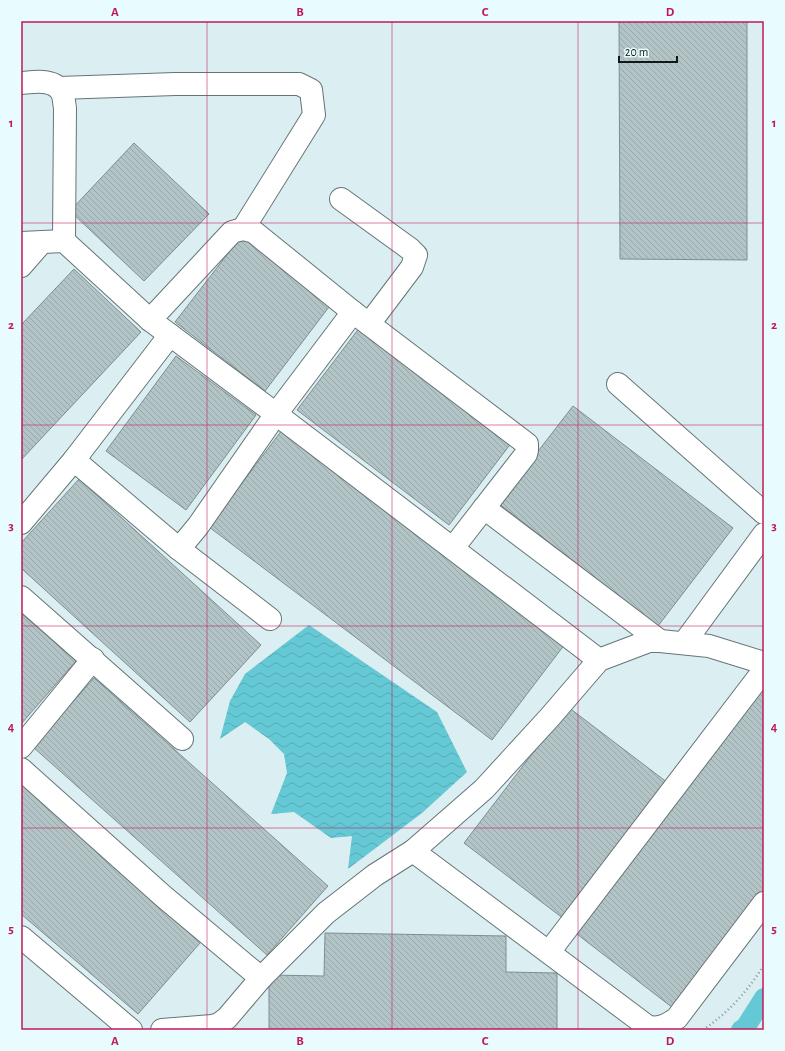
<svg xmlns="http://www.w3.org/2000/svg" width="785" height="1051" font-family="'Alegreya Sans',sans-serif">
<defs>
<pattern id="water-waves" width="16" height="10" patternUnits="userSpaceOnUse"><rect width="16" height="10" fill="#65c9d5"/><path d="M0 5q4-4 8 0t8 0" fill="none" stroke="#57acb6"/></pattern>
<pattern id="building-back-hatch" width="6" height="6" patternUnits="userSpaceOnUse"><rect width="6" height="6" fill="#b2c4c6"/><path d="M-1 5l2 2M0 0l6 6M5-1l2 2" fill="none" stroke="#98a8aa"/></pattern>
</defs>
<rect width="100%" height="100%" fill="#dbeef1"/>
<path fill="url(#water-waves)" d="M309,625L437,712L467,772L422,813L348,869L352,836L331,838L294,812L271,814L287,773L284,754L269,739L245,722L220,739L230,701L245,674Z"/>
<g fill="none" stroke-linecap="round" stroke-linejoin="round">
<path stroke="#65c9d5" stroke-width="20" d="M741,1030L745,1028L764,998"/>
</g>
<g fill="url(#building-back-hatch)" stroke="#7d8e91">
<path d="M619,21H747V260L620,259Z"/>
<path d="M134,143L209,214L144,281L70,211Z"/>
<path d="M243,234L332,303L265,391L175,322Z"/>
<path d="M74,269L141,332L21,460V325Z"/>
<path d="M360,327L512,442L449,525L297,410Z"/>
<path d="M176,356L256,415L186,510L106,451Z"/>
<path d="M573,406L733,528L658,626L498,503Z"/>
<path d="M282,430L565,644L492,740L209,527Z"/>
<path d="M79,479L261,645L190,722L21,568V543Z"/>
<path d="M21,613L76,661L21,724Z"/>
<path d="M94,678L328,886L267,955L33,747Z"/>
<path d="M764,683V889L673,1008L573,931Z"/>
<path d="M568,707L668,783L564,919L464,843Z"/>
<path d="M21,775L207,935L138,1014L21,914Z"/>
<path d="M325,933L506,936V972L557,973V1030H269V975L324,976Z"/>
</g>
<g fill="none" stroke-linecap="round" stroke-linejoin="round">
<g stroke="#657577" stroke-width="24">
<g id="minor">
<path d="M21,83C34,82 55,78 62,93C64,97 64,103 65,108L64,241"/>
<path d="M59,88L175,84H299L311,90L314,115L243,229"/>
<path d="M341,199L410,249L416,255L412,267L369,324"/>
<path d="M21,243L64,241L150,320L276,414L599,660"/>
<path d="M21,266L42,242"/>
<path d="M150,320L232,232L243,229L254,232L353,312L527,444V450L526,454L453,548"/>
<path d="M618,384L764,513"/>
<path d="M74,460L179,549L270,619"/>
<path d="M484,508L660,641"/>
<path d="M21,523L74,460L170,335"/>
<path d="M179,549L198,526L276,414L353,312"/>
<path d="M21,597L182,739"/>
<path d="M684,643L764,534"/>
<path d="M21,747L93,659"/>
<path d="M21,769L163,896L261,978"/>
<path d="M413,851L647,1026C657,1030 669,1024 677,1018L764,903"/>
<path d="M21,937L131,1030"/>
<path d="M549,952L764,670"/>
<path d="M162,1030L212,1026L219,1024L227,1018L261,978L326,913L375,875L413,851L484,789L550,717L599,660L649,641H660L709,646L764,663"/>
</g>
</g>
<path stroke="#8a999b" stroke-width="2.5" stroke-dasharray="1 3" stroke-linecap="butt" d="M703,1030C730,1011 746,993 764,965"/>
<use href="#minor" stroke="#fff" stroke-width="22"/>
</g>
<path fill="none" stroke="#c2185b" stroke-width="1" stroke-opacity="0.55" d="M207,21V1030M392,21V1030M578,21V1030M21,223H764M21,425H764M21,626H764M21,828H764"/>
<rect width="785" height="1051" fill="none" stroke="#e8fcfe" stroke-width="44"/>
<path d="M619 56v6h58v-6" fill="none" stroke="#111819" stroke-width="2"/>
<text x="625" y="56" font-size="12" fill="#111819" stroke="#e8fcfe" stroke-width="3" paint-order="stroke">20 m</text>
<rect x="22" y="22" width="741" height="1007" fill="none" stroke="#c2185b" stroke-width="1.5"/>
<g font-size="13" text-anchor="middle" font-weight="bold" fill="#c2185b">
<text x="115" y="16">A</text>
<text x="300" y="16">B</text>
<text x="485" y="16">C</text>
<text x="670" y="16">D</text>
<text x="11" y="127">1</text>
<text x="774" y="127">1</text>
<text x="11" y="329">2</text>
<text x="774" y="329">2</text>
<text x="11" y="530">3</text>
<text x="774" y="530">3</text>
<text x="11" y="731">4</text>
<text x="774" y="731">4</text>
<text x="11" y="933">5</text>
<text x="774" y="933">5</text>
<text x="115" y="1045">A</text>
<text x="300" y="1045">B</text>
<text x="485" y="1045">C</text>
<text x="670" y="1045">D</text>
</g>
</svg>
